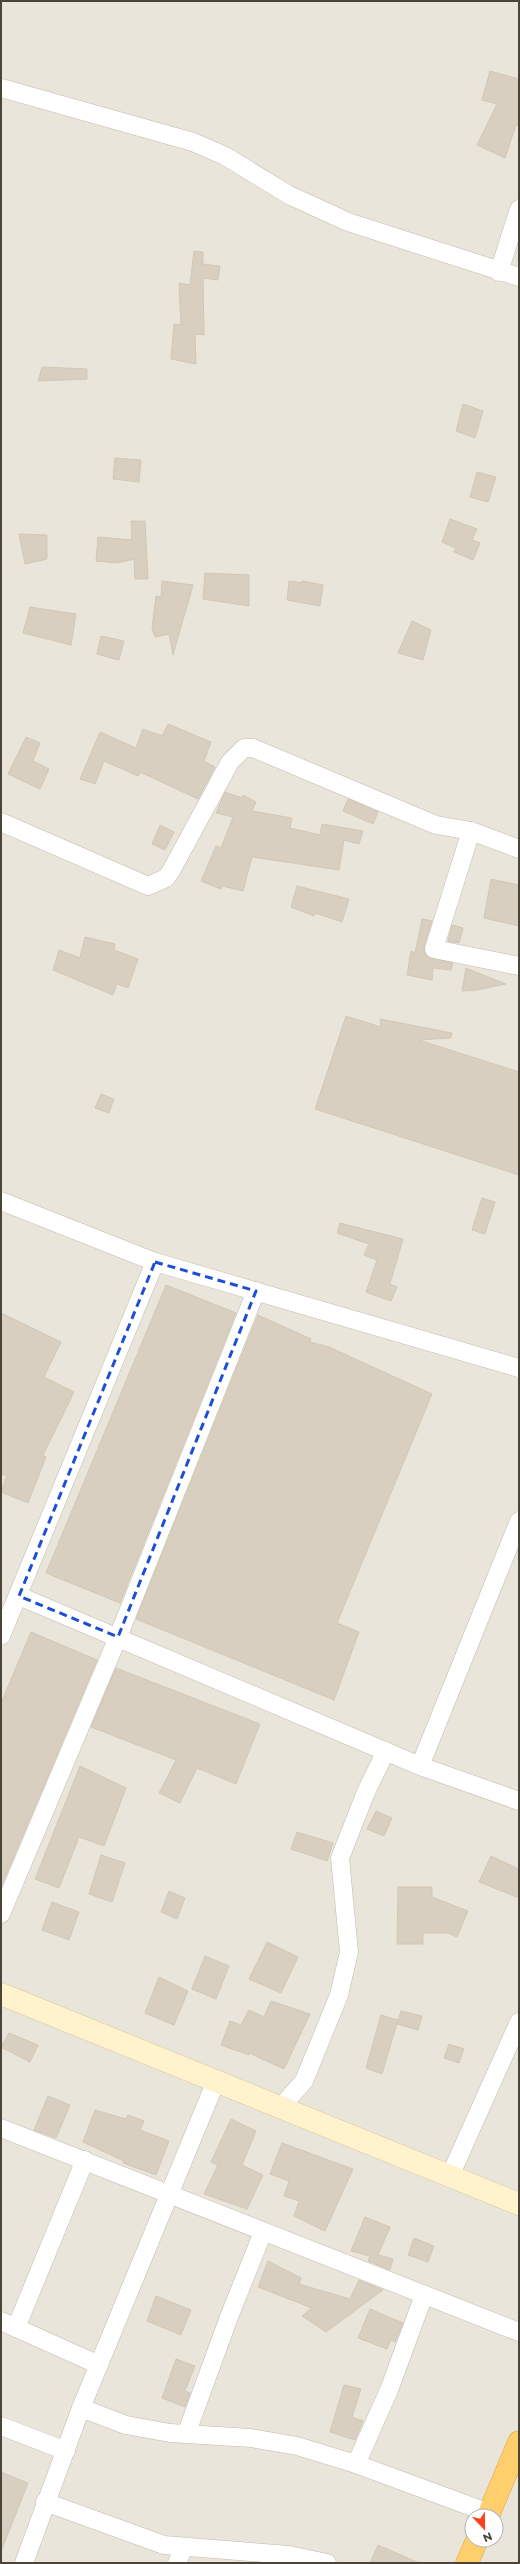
<svg xmlns="http://www.w3.org/2000/svg" width="520" height="2564" font-family="Montserrat,sans-serif">
<rect width="100%" height="100%" fill="#f6f3ec"/>
<path fill="#eae5da" fill-rule="evenodd" d="M1,1H519V2563H1ZM472,2516H496V2540H472Z"/>
<g fill="#d8cfc1" stroke="#d3c7b4">
<path d="M490,71L519,79V126L516,125L505,158L477,145L497,104L482,100Z"/>
<path d="M194,251L203,252V264L220,266L218,280L203,278L204,335L195,334L196,364L171,359L174,324L181,325L179,283L190,285Z"/>
<path d="M42,367L87,369V379L38,381Z"/>
<path d="M463,404L483,411L475,438L456,431Z"/>
<path d="M115,458L141,460L139,482L113,479Z"/>
<path d="M477,472L496,477L488,502L470,497Z"/>
<path d="M450,519L477,529L472,540L480,543L473,560L454,552L456,548L442,542Z"/>
<path d="M131,521H145L148,579H135L134,559L117,563L96,561L98,537L132,540Z"/>
<path d="M19,534L47,535V559L25,564Z"/>
<path d="M205,573L249,575V606L203,599Z"/>
<path d="M162,581L193,585L173,655L169,634L155,637L152,628L156,596L161,597Z"/>
<path d="M289,581L302,583V581L323,585L320,606L287,600Z"/>
<path d="M30,607L76,614L71,645L23,633Z"/>
<path d="M412,621L431,630L423,660L398,653Z"/>
<path d="M101,636L124,641L119,660L97,654Z"/>
<path d="M168,724L211,742L204,761L215,767L198,799L140,772L138,776L104,761L95,784L80,779L100,732L136,748L143,729L162,736Z"/>
<path d="M26,737L40,743L33,761L49,769L40,789L8,774Z"/>
<path d="M225,792L242,798L243,795L256,802L252,811L292,818L290,828L320,835L322,824L363,831L359,844L344,840L339,870L252,857L243,891L222,886L221,889L201,881L216,846L221,848L233,817L216,813Z"/>
<path d="M348,799L378,812L373,824L343,811Z"/>
<path d="M160,825L174,832L165,850L152,844Z"/>
<path d="M491,879L519,885V926L484,918Z"/>
<path d="M297,886L349,899L342,922L315,913L314,916L291,907Z"/>
<path d="M422,919L432,921L424,946L427,956L453,963L451,970L433,968L432,980L407,975L411,951L415,953Z"/>
<path d="M452,925L463,928L459,943L448,941Z"/>
<path d="M85,937L115,944L114,950L138,959L128,988L117,984L113,995L53,970L59,950L80,958Z"/>
<path d="M466,968L506,984L477,990L462,991Z"/>
<path d="M346,1016L381,1027L380,1019L452,1033L451,1038L419,1040L519,1072V1175L315,1109Z"/>
<path d="M101,1094L114,1099L109,1113L95,1108Z"/>
<path d="M482,1198L495,1202L485,1234L472,1230Z"/>
<path d="M340,1223L403,1239L390,1284L397,1287L391,1301L366,1292L377,1260L364,1255L369,1244L337,1233Z"/>
<path d="M166,1285L236,1313L120,1603L46,1573Z"/>
<path d="M1,1313L61,1342L44,1377L74,1392L43,1455L46,1457L28,1503L1,1492L7,1476L1,1474Z"/>
<path d="M258,1315L311,1339L310,1342L329,1347L432,1394L337,1623L359,1632L334,1700L136,1619Z"/>
<path d="M31,1632L97,1660L1,1887V1703Z"/>
<path d="M116,1668L260,1724L236,1784L197,1768L180,1803L159,1793L176,1760L91,1727Z"/>
<path d="M80,1766L126,1788L104,1846L79,1837L59,1888L35,1879Z"/>
<path d="M376,1811L392,1818L384,1836L367,1829Z"/>
<path d="M297,1832L333,1843L327,1861L291,1849Z"/>
<path d="M101,1855L125,1863L112,1902L89,1894Z"/>
<path d="M491,1856L519,1869V1898L479,1882Z"/>
<path d="M398,1887H432V1897L468,1911L457,1937L448,1933H423V1944H397Z"/>
<path d="M169,1891L185,1898L177,1919L161,1912Z"/>
<path d="M52,1902L79,1912L69,1940L42,1930Z"/>
<path d="M267,1942L298,1957L281,1993L249,1979Z"/>
<path d="M205,1956L229,1966L216,1999L192,1989Z"/>
<path d="M159,1977L188,1991L174,2025L145,2013Z"/>
<path d="M271,2001L310,2014L284,2069L249,2053V2055L221,2045L230,2021L241,2025L249,2010L264,2017Z"/>
<path d="M401,2011L422,2016L418,2030L397,2024Z"/>
<path d="M381,2015L398,2020L382,2074L366,2068Z"/>
<path d="M9,2033L38,2045L30,2062L1,2047Z"/>
<path d="M449,2044L464,2049L459,2063L444,2058Z"/>
<path d="M48,2096L70,2105L56,2138L34,2130Z"/>
<path d="M95,2110L126,2119L128,2115L144,2121L140,2130L169,2141L156,2175L123,2163L124,2161L83,2142Z"/>
<path d="M231,2119L256,2131L242,2165L263,2175L247,2209L204,2194L218,2165L211,2162Z"/>
<path d="M282,2143L353,2169L325,2231L294,2216L299,2201L284,2196L289,2181L270,2174Z"/>
<path d="M365,2217L390,2227L378,2255L393,2259L390,2270L368,2261L370,2256L351,2251Z"/>
<path d="M414,2238L434,2246L428,2262L408,2255Z"/>
<path d="M268,2261L301,2278L299,2284L350,2299L359,2280L383,2290L326,2332L302,2316L312,2308L258,2287Z"/>
<path d="M156,2296L191,2310L181,2335L147,2321Z"/>
<path d="M370,2309L403,2323L395,2342L391,2340L387,2349L358,2338Z"/>
<path d="M176,2359L195,2366L185,2391L190,2393L185,2407L162,2398Z"/>
<path d="M344,2385L361,2389L352,2417L363,2421L355,2440L330,2432Z"/>
<path d="M1,2472L28,2483L2,2549H1Z"/>
<path d="M378,2545L419,2563H370Z"/>
</g>
<g fill="none" stroke-linecap="round" stroke-linejoin="round">
<g stroke="#c2bbae" stroke-width="19">
<g id="street">
<path d="M1,88L193,142L225,156L289,195L348,222L519,277"/>
<path d="M499,272L519,209"/>
<path d="M1,822L148,886L166,878L171,871L230,762L244,748H253L436,825L471,831L519,849"/>
<path d="M471,831L434,949L519,966"/>
<path d="M1,1201L155,1262L519,1368"/>
<path d="M19,1596L420,1766L519,1801"/>
<path d="M1,1636L155,1262"/>
<path d="M420,1766L519,1521"/>
<path d="M1,1914L118,1637L256,1291"/>
<path d="M281,2107L304,2081L339,1995L349,1952L340,1858L366,1792L386,1751"/>
<path d="M1,2128L519,2332"/>
<path d="M450,2176L519,2022"/>
<path d="M1,2321L99,2365"/>
<path d="M16,2328L85,2160"/>
<path d="M81,2408L126,2425L170,2433L251,2438L297,2446L356,2464L489,2513"/>
<path d="M1,2426L66,2451"/>
<path d="M187,2432L229,2317L263,2232"/>
<path d="M356,2464L389,2390L424,2295"/>
<path d="M45,2502L164,2545L289,2555L327,2563"/>
<path d="M24,2563L81,2408L216,2081"/>
<path d="M177,2563L184,2547"/>
</g>
</g>
<g stroke="#d6c79b" stroke-width="23">
<path id="secondary" d="M1,1994L519,2204"/>
</g>
<g stroke="#e0a43c" stroke-width="23">
<g id="highway">
<path d="M488,2516L519,2442"/>
<path d="M467,2563L477,2540"/>
</g>
</g>
<use href="#street" stroke="#fff" stroke-width="18"/>
<use href="#secondary" stroke="#fff3cd" stroke-width="22"/>
<use href="#highway" stroke="#ffcf6e" stroke-width="22"/>
</g>
<path fill="none" stroke="#1d4ed8" stroke-width="3" stroke-dasharray="8 5" stroke-linejoin="round" d="M155,1262L256,1291L118,1637L19,1596Z"/>
<rect width="520" height="2564" fill="none" stroke="#4b4439" stroke-width="4"/>
<g transform="translate(484 2528) rotate(158)"><circle r="19" fill="#ffffff" stroke="#b7b4b0"/>
<path d="M0-3L7 15L0 10L-7 15Z" fill="#fc3f1d"/>
<text y="-6" font-size="11" font-weight="bold" text-anchor="middle" fill="#4b4439">N</text>
</g>
</svg>
